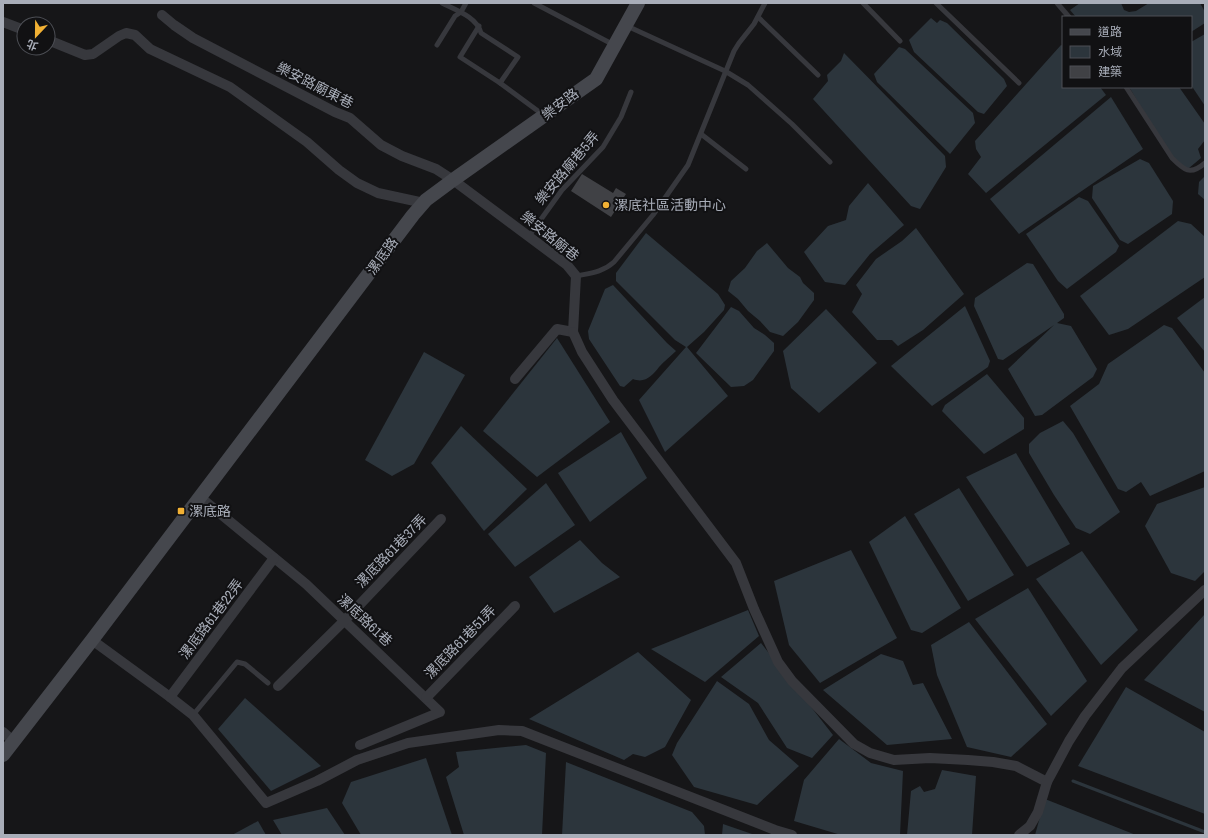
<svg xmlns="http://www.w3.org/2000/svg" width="1208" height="838" font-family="'Archivo Narrow','Noto Sans TC',sans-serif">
<rect width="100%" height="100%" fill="#161618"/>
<g fill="#2c353c">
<path d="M1080,3H1121L1124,10L1129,12L1136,11L1149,3H1200L1205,12V23L1191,32V17H1076L1070,10Z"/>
<path d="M931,18L937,23L940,20L947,23L1004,79L1007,86L984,114L978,112L914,52L909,40Z"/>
<path d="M1205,34V106L1191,85V42Z"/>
<path d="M1061,45L1063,46V87H1100L1106,95L986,193L968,174L981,157L976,149L975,141Z"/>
<path d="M899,47L905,49L973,113L975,123L950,154L877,82L874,74Z"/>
<path d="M844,53L945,156L946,167L920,209L911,206L813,99L828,81L827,75L841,61Z"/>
<path d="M1129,87H1179L1205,124V140L1198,149L1201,158L1189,168H1182L1172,158Z"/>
<path d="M1111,97L1143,149L1019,234L990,199Z"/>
<path d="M1140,159L1149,163L1173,201L1172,214L1128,244L1120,240L1092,198L1093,186Z"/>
<path d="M1205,176V200L1198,194L1199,182Z"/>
<path d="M868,183L904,225L870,254L845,285L825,282L804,252L828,226L846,220L849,206Z"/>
<path d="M1079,197L1088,201L1119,246L1116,252L1067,289L1058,281L1026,234Z"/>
<path d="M1178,221L1191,224L1205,237V277L1128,329L1109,335L1080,296Z"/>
<path d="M916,228L964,294L923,330L898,346L892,340H877L852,312L862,294L856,285L876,259L902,241Z"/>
<path d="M646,233L718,294L725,305L724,310L704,332L687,347L728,396L665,452L639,400L686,347L675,340L616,281V273Z"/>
<path d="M767,243L788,268L800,277L803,283L814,293V300L798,322L783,336L770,332L760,321L748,311L738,299L728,291L731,281L745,268L757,251Z"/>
<path d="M1027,263L1033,264L1064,314V318L1057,323L1071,326L1097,369L1093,377L1042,415L1035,416L1008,369L1054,325L1003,360L998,359L974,306L975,298Z"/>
<path d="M613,285L667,343L676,351C671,356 664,361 659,367C653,375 645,384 633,379L624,387L620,386L589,339L588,331L605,289Z"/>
<path d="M1205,297V352L1177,318Z"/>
<path d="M965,306L990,361L988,367L932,406L891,366Z"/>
<path d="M731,307L739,311L754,328L765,335L774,343V351L753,380L744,386L731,387L696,353Z"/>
<path d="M826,309L877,363L819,413L791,388L783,351Z"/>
<path d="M1164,325L1172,328L1205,373V471L1150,496L1141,482L1126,492L1118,489L1070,406L1099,384L1108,364Z"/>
<path d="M557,338L610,422L537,477L483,431Z"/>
<path d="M424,352L465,375L414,464L392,476L365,460Z"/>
<path d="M987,374L1024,418V429L984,454L942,411L945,405Z"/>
<path d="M1063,421L1073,433L1120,512L1090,534L1076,528L1054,495L1029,453V444L1040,433Z"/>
<path d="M461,426L527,489L484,531L431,463Z"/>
<path d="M621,432L647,478L590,522L558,473Z"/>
<path d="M1016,453L1070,544L1027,567L966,477Z"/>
<path d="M546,483L575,525L515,567L488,534Z"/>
<path d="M1205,487V571L1195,581L1171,573L1145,526L1157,504Z"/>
<path d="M959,488L1014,575L968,601L914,514Z"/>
<path d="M905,516L961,608L922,633L911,630L869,542Z"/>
<path d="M580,540L602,563L620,577L554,613L529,577Z"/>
<path d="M851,550L897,638L820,683L789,645L774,581Z"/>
<path d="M1082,551L1138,630L1101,665L1036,579Z"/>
<path d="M1028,588L1087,681L1051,716L975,619Z"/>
<path d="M748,610L759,636L705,682L651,649Z"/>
<path d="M1205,614V712L1144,680Z"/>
<path d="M969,622L1047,724L1011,757L967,747L937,675L931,645Z"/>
<path d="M761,643L833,735L812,758L787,748L758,703L721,677Z"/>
<path d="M638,652L691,700L665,747L645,757L633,754L624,760L529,719Z"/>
<path d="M881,654L903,661L913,685L923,683L952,739L887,745L823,690Z"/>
<path d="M717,681L749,704L769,740L799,766L757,805L694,787L672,755L677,743Z"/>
<path d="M1126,687L1205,732V814L1078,766Z"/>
<path d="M245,698L321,766L271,791L218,729Z"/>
<path d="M839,739L871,763L903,771L900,835H841L794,821L804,780Z"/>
<path d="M526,745L546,753L542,835H464L446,777L459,767L456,752Z"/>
<path d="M426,758L452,835H361L342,803L351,782Z"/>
<path d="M566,762L692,812L704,826L705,835H562Z"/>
<path d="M942,770L976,776L972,835H907L911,791L920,786L924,792L935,789Z"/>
<path d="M1045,799L1136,835H1035Z"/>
<path d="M327,808L345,835H282L273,820Z"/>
<path d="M258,821L266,835H232Z"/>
<path d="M723,824L755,835H722Z"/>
</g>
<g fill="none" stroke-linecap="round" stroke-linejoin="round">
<path stroke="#2c353c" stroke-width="3" d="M1073,781L1205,832"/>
</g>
<path fill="#404145" d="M582,174L613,193L616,188L626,194L611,217L571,191Z"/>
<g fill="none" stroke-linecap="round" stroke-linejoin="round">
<g stroke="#37383d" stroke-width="5">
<path d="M442,3C456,10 477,17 481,33L518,57L500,83"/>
<path d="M534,3L614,45"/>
<path d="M863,3L900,41"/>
<path d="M936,3L1019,83"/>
<path d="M1057,3L1069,17"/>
<path d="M758,17L818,75"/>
<path d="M479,26L460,57L500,83L542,114"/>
<path d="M627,26L725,71L748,85L792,124L830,162"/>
<path d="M437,45L455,16L461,12L466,3"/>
<path d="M1126,87L1172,158C1184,170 1190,176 1205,163"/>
<path d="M701,134L746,169"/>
<path d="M529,236L562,190L603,147L621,117L631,92"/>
<path d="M576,276C591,273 603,272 614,262L653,215L688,165L734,51L739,43L754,24L765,3"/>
<path d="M193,715L237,662L245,664L268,683"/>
</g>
<g stroke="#37383d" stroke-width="10">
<path d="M162,15L174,25L193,38L335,112L350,118L381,145L402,156L436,169L453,180L567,265L576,276L573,332L557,329L515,379"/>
<path d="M3,22L24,30"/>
<path d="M48,40L85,55L93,54L119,36L126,33L135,35L150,49L230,87L307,142L339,170L357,183L378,193L424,203"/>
<path d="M573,332L582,352L613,400L736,563L754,609L778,662L792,681L854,744L870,753L894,760L930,758L968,760L993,762L1016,766L1047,782"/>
<path d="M200,497L306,584L440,712L360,745"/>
<path d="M92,640L170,697L193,715L266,803L317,781L357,760L408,743L499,730L522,731L775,830L792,835"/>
<path d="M278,686L345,620L441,519"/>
<path d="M170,697L274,558"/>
<path d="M426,698L515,606"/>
<path d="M3,732L13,741"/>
<path d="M1019,835L1030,826L1038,812L1047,782L1069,741L1085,716L1122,668L1205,590"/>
</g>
<path stroke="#45474d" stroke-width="14" d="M3,755L92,640L413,215L426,200L453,180L596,79L638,3"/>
</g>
<g fill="#f2b134" stroke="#111113" stroke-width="1.5">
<circle cx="606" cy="205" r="4"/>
<rect x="177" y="507" width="8" height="8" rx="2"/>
</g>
<g text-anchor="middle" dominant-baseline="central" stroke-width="4" stroke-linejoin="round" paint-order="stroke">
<g font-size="14" fill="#a8adb8" stroke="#111113">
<text transform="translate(315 85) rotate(27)">樂安路廟東巷</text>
<text transform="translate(560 104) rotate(-37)">樂安路</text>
<text transform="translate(567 168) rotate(-50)">樂安路廟巷5弄</text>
<text transform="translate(550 236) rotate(39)">樂安路廟巷</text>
<text transform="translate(382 256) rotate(-54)">漯底路</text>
<text transform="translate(391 551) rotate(-46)">漯底路61巷37弄</text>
<text transform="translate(211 619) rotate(-53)">漯底路61巷22弄</text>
<text transform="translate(365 620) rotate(43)">漯底路61巷</text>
<text transform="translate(460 642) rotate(-46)">漯底路61巷51弄</text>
</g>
<g font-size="14" fill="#a8adb8" stroke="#111113" text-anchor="start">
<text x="614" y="205">漯底社區活動中心</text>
<text x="189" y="511">漯底路</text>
</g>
</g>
<rect width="1208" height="838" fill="none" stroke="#a8adb8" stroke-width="8"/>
<rect x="1062" y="16" width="130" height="72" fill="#111113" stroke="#4d4f55"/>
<rect x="1070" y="29" width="20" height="6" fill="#45474d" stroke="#4d4f55"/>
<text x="1098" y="36" font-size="12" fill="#a8adb8">道路</text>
<rect x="1070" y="46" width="20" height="12" fill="#2c353c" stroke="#4d4f55"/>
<text x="1098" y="56" font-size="12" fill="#a8adb8">水域</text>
<rect x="1070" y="66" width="20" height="12" fill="#404145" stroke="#4d4f55"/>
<text x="1098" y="76" font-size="12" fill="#a8adb8">建築</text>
<g transform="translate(36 36) rotate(202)"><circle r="19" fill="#111113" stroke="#4d4f55"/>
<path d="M0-3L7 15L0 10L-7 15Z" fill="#f2b134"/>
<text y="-6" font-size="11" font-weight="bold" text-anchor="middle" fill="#a8adb8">北</text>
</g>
</svg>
